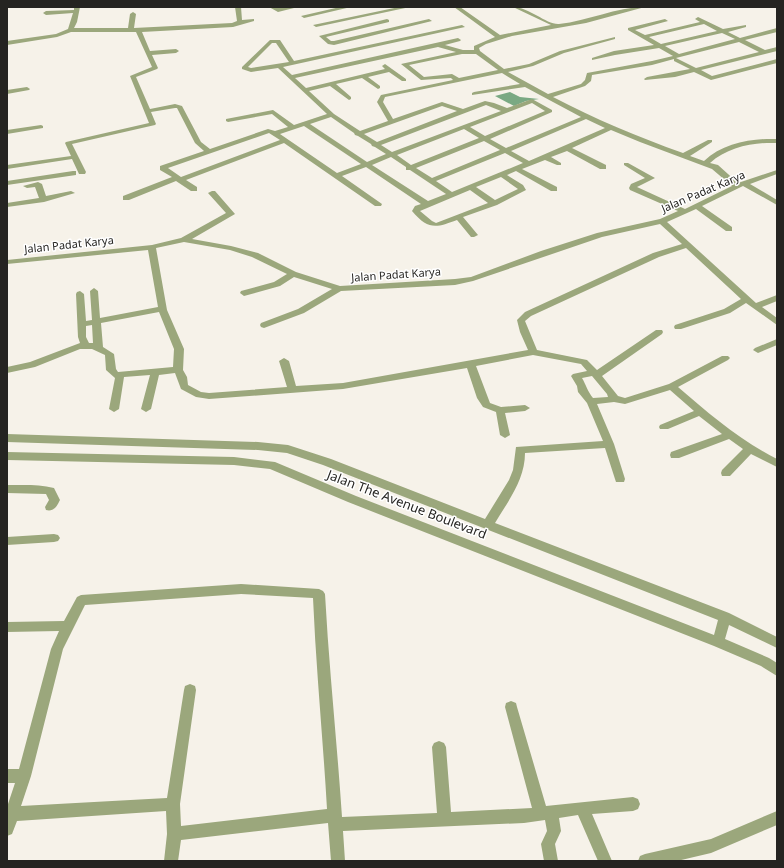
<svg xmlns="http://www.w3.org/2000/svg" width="784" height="868" font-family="'Noto Sans',sans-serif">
<rect width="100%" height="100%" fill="#f6f2e9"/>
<path fill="#7aa983" d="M510,92L520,97L539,99L526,101L514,106L495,96Z"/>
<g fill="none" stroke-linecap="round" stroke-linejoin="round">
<g fill="#9ba77c" fill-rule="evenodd">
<path d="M74,7H80L77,22L74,28H128L130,14L133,12L136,14L134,28L232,23L237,21L235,7H241L242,20L254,19V21L233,27L142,32L150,51L176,49L179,51L176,53L152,55L158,68L157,69L136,77L150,109L175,104L182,106L201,142L210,149L268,129L275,131L288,127L272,114L228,122L226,121V119L273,110L294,125L327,114L278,68L251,72L242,69V67L270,40H280L294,61L462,25L465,27L283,67L292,75L458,38L461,40L460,41L445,45L463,50H474V46L495,37L454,7H460L500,35L551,25L513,7C529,7 547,25 559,24C588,21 616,7 645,7L586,23L512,36L486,44L479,48L480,51L504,69L529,64L560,51L615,37V39L564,53L533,66L508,72L548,94L581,84L585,80L587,73L652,61L673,56L659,48L615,55L592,60V58L614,51L654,45L628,30V28L665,19L668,21L635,30L645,35L700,22L695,19L698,17L723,29L746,25V27L728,32L740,38L777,28V32L745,40L765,50L777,47V51L701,70L712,76L777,59V63L711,80L694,72L675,77L645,80L644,79L647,77L690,69L674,61V59L652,65L592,75L591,81L585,86L553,97C595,119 638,137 683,153L708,140H712V142L690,156L704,161C723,143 752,138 777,139V143C754,142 728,147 710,163L718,165L738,183L777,170V174L750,184L777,200V205L743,186L702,206L732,227V231H726L696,209L667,222L756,303L777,295V301L762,307L777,318V325L746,303L730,313L681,329H675L674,327L675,325L724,309L741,299L686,248L659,257L531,316L525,321L537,350L587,360L597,370L656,330H662L663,332L662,334L602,376L618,396L625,398L669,384L722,356H728L730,358L728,360L678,387C709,414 740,440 777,459V467L751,454L730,476H722L721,473L722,470L743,449L729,439L679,458H671L670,455L671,452L722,434L699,416L668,429H660L659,427L660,425L694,411L670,390L625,404L614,402L597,404L614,444L625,479L624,482H616L615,479L605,448L525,453C525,480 508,501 495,523L729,613L777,637V648L729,625L725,639L769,658L777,663V676L761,666L714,646L348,502L270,469L234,465L7,460V452L234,457L275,462L356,496L714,635L718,620L323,465L287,453L258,450L7,442V434L258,442L288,445L331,459L485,519L509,480L513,470L516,447L603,441L587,403L578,392L577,386L571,376L573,374L587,371L581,364L533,355L476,366L490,403L501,407L525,405L530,408L525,411L505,413L510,435L505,438L500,435L496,412L483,407L477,398L467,368L343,389L209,399L196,397L181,389L175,373L159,375L151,409L146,412L141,409L150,375L124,377L119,409L114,412L109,409L115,378L106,370L105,355L92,349H80L35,367L7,373V367L30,362L80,343L78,337L76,294L77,292L80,291L84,294L86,321L92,320L90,291L94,288L98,291L100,318L158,307L148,250L7,264V260L152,245L181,238L226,213L208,193L212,191H215L235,214L192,239L231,246L258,253L296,272L340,286L455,279L471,277L541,251L597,233L660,219L678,211L630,190L629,188L631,184L645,178L624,165V163H628L655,178L637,187L685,209L732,186L712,169L640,142L611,130L572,148L606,165V169H600L567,151L551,157L561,163V165H557L545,160L522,169L557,187V191H551L516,171L507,175L523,185L526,190L497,205L463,217L478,235L474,237H471L457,220C436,228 428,230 412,211L415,206L421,204L366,167L342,176L382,204L381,206H375L284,143L186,180L197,187V191H191L176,181L129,200H123V196L172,177L160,170V166L204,151L195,143L177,108H175L151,112L156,124L155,125L72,144L86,172L85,174H79L72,159L7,169V165L71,156L65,143L66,142L149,123L130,76L152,67L136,32H71L57,37L7,45V41L56,34L68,29L73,13L46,15L43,13L46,11L74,10ZM704,24L717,31L661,44L649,37ZM722,33L735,39L679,54L665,46ZM739,42L759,52L696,68L676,58ZM272,43H276L289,62L251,68L248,67ZM438,47L456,52L401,64L421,80L451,78L453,80L381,95L377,102L388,121L360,131L334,114L309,91L330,86L349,100L351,99V97L336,84L362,78L378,89L380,88V86L368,77L389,72L402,81H406V79L385,64L382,66L385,69L306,88L295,78ZM462,54H476L498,70L459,78L452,74L424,77L409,65ZM502,73L520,84L474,92L472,93V95L525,87L581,117L506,148L490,139L552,112V110L532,99L507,108L494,103L485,101L463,109L442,102L393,119L383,102L385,97ZM532,103L545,111L485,136L470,127ZM486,105L501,111L392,152L381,145ZM442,106L457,111L377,142L364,134ZM331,117L354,133L355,135L358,136L371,144L372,146L375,147L386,154L367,162L310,124ZM586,119L605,128L529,161L511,151ZM304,126L361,164L337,173L280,134ZM464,129L479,138L411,165L397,155ZM269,133L280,140L181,177L168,168ZM484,141L500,150L432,178L416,168ZM505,153L523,163L452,192L436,181ZM391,157L406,167V170H410L446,194L428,201L372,165ZM501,177L518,189L495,200L476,187ZM470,190L488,203L436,223L432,221L420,211ZM660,224L682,244L653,253L525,312L517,320L520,332L528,350L343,383L296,386L289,361L284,358L279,361L287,387L209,393L201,392L188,385L187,377L183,370L184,349L167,310L156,248L184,242L230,250L252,257L287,274L274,282L241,291L240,293L244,296L280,286L294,277L332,289L298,309L261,323L260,325L261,327L264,328L304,313L341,291L455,285L473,281L602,237ZM159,312L174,349L173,367L118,372L116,369L114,354L103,347L101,323ZM92,325L93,343H89L86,337V326ZM592,376L607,394L608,397L593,398C588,392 586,385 582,378Z"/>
<path d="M269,7L279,8L298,7L278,12Z"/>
<path d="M340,7H351L304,18L301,16Z"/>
<path d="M399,7H410L316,27L313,25Z"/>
<path d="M387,19L389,20V22L326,37L331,41H334L429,19L432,21L334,45L328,44L319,36Z"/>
<path d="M27,87L30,89L29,90L7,94V90Z"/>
<path d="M41,125L43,126V128L7,134V130Z"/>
<path d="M73,171H76V175L7,185V181Z"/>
<path d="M38,182L42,184L46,196L71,191L75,193L44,202L7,207V203L39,198L35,187L27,188L23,186Z"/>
<path d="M777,339V345L758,353L753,350L755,348Z"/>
<path d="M7,485C23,485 39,484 54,488L60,500C57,506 54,512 46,510L45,507L49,500L46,494L7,493Z"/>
<path d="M54,534L58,535L60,538L58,541L54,542L7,545V537Z"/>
<path d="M241,584L319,589L323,591L325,594C329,668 337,742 342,817L437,813L432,747L434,743L439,741L444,743L446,747L451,812L532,808L505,707L506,703L511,701L516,703L517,707L546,806L633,797L638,799L640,804L638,809L633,811L592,814L612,861H598L578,815L559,818L561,831L555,844L558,861H544L541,844L547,831L545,820L524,823L343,831L345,861H331L328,823L181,840L178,861H164L167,834L166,811L17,821L12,834L7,836V807L15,783H7V769H19L51,649L59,631L7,632V622L64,621L77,597L81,595ZM241,594L313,598C316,669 323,739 327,809L181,826L180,804L196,690L195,686L190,684L185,686L184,690L167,798L21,806L31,776L63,649L85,605Z"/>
<path d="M777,811V825L711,853L677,861H638L640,856L645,854L711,839Z"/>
</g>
</g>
<g text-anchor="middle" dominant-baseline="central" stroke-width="3" stroke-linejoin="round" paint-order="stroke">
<g font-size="11" fill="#252421" stroke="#fff">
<text transform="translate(703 191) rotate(-23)">Jalan Padat Karya</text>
<text transform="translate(69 244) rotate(-6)">Jalan Padat Karya</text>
<text transform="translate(396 274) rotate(-4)">Jalan Padat Karya</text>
</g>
<g font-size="13" fill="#252421" stroke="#fff">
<text transform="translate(407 504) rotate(21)">Jalan The Avenue Boulevard</text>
</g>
</g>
<rect width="784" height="868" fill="none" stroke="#252421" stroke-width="16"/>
</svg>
